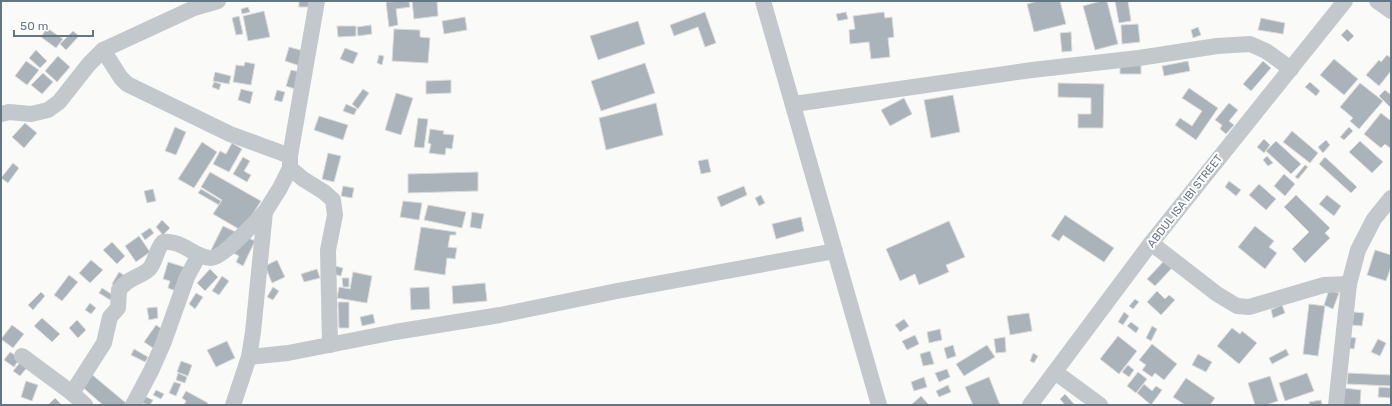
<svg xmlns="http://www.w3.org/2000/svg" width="1392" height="406" font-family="Rubik,sans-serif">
<rect width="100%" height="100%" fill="#fafaf8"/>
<g fill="#aab3b9" stroke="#dcdcda">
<rect x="299" y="1" width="10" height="6"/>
<path d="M409,1L410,7L396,9L398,25L389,27L386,2Z"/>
<path d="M412,1H437L438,16L414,19Z"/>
<path d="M1038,1H1060L1066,24L1034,32L1027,4Z"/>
<path d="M1101,1H1107L1118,44L1095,50L1083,6Z"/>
<path d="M1115,1H1128L1131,21L1119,23Z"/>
<path d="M248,7L250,12L242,14L241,9Z"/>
<path d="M264,11L270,37L248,41L243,16Z"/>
<path d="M705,12L716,43L705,47L698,27L674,36L670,25Z"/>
<path d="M846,12L848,19L838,21L836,14Z"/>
<path d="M884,12L885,18L892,17L894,37L888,38L890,57L871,59L869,42L850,44L849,30L855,29L853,16Z"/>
<path d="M239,16L243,34L236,35L232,18Z"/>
<path d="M465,17L467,30L444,34L442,21Z"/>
<path d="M1261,18L1285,23L1283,34L1258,30Z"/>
<path d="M638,21L645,44L598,60L590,36Z"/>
<path d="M1138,24L1140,42L1122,44L1121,25Z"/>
<path d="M371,25L372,34L358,36L357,27Z"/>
<path d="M337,26H356V36L338,37Z"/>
<path d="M1198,27L1201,35L1193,38L1191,30Z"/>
<path d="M47,28L63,39L56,48L41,37Z"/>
<path d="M394,29L420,30V37L430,38L428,63L392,61Z"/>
<path d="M1347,29L1354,36L1348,42L1341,35Z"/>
<path d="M73,31L79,36L66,50L60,44Z"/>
<path d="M1071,32L1072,51L1062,52L1060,33Z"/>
<path d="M289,47L304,51L300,66L285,61Z"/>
<path d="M345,48L358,53L353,64L340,59Z"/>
<path d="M36,50L47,61L40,68L29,58Z"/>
<path d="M379,55L384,56L382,65L377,63Z"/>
<path d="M1387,55L1391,58V71L1379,86L1366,75L1379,60L1381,62Z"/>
<path d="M58,56L70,67L57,82L45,71Z"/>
<path d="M1334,59L1358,79L1344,95L1320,75Z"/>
<path d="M26,61L39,70L27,85L15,76Z"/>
<path d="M1188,61L1190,71L1164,76L1162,66Z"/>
<path d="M1263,61L1271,68L1251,91L1243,84Z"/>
<path d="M245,62L255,64L251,85L233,82L236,65L244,66Z"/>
<path d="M645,63L655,93L601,111L591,81Z"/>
<path d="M1141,65V74H1120V66Z"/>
<path d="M291,70L300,72L295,89L286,86Z"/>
<path d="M215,72L231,76L229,84L213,81Z"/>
<path d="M43,73L53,82L42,94L31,85Z"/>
<path d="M451,80V93L426,94V81Z"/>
<path d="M214,82L221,84L219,90L212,87Z"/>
<path d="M1310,82L1320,91L1316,96L1305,87Z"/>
<path d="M1058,83L1104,84L1103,128H1078V114H1091V98L1058,97Z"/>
<path d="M1360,83L1383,101L1359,129L1350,121L1353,118L1340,107Z"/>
<path d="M1189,88L1218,108L1196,140L1175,125L1180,118L1192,126L1202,111L1182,98Z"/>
<path d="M241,89L253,92L250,104L238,100Z"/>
<path d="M363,89L369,93L358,109L352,104Z"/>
<path d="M277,90L285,92L282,102L274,100Z"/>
<path d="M1385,90L1391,95V108L1379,96Z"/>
<path d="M396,93L413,98L401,135L385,130Z"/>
<path d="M953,95L960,132L931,138L924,100Z"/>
<path d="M904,98L912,114L890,126L881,110Z"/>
<path d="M656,103L663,135L606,150L599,118Z"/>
<path d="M1229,103L1238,110L1229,121L1234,125L1226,134L1220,129L1222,125L1215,120Z"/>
<path d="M346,104L357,109L354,115L343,111Z"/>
<path d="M1381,113L1391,121V146L1390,148L1385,144L1381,148L1364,134Z"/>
<path d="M319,116L348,125L343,140L314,130Z"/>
<path d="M418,118L428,119L424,148L414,147Z"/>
<path d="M25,123L37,133L24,148L12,137Z"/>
<path d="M175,127L186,132L176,155L165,151Z"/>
<path d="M1349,127L1353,131L1344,140L1340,137Z"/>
<path d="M430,129L444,131L443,134L454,135L452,149L446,148L445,155L429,153L431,144L428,143Z"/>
<path d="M1292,131L1318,153L1310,163L1283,142Z"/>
<path d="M1264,139L1270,145L1264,153L1257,147Z"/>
<path d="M1326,140L1330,145L1323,153L1318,147Z"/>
<path d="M1276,141L1301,164L1291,174L1266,151Z"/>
<path d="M1360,141L1383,162L1372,173L1349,152Z"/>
<path d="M202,142L217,152L194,188L178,179Z"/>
<path d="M232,143L242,149L229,172L213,164L220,151L226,154Z"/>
<path d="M328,153L341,156L334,182L322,179Z"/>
<path d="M1267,156L1273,163L1268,166L1263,160Z"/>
<path d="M243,157L250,161L244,171L251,175L247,182L233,174Z"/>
<path d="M1325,157L1357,187L1351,193L1319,164Z"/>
<path d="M708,159L711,172L701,174L698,161Z"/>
<path d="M13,163L19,168L8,183L1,178Z"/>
<path d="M1305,165L1308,167L1298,179L1295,177Z"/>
<path d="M210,172L261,201L249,220V235L213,214L222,200L201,187Z"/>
<path d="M478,172V191L408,193V174Z"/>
<path d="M1284,174L1295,184L1285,196L1274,186Z"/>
<path d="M1229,181L1241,190L1236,196L1225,187Z"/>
<path d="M1259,184L1276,199L1266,210L1249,195Z"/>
<path d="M343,186L354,188L352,198L341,196Z"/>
<path d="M744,186L747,195L721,207L717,197Z"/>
<path d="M153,189L156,201L147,203L144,191Z"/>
<path d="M201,189L221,201L219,205L198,193Z"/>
<path d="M761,195L765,203L759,206L755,198Z"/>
<path d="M1296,195L1330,228L1325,233L1330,238L1305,263L1292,249L1309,232L1284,207Z"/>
<path d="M1327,195L1341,206L1334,216L1319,204Z"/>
<path d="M403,201L422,203L419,220L400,217Z"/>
<path d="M428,205L466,212L462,228L424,220Z"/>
<path d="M472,212L484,214L481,229L470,227Z"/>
<path d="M1065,215L1114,248L1104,262L1063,235L1059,241L1051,236Z"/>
<path d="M801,217L804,231L776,239L772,224Z"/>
<path d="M162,220L170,228L163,235L156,227Z"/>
<path d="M949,221L965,257L946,265L949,272L919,285L915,274L900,281L886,249Z"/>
<path d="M223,226L255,241L243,266L236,262L239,256L225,249L208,256Z"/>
<path d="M1255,226L1274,241L1269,247L1277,253L1265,269L1238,247Z"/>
<path d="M421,227L456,232V235H450L448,247L457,248L455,259L447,258L445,275L414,270Z"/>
<path d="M150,228L154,233L145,240L141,234Z"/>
<path d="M139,236L150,252L136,262L125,246Z"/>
<path d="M112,242L125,256L117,264L103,250Z"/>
<path d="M1375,250L1391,255V267L1386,281L1367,275Z"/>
<path d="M91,260L103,270L90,283L79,273Z"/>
<path d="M277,260L285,277L272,283L265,266Z"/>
<path d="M1164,261L1172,268L1155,286L1147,279Z"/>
<path d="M168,262L184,267L176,291L168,288L170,281L163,279Z"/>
<path d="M335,266L343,268L341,276L333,274Z"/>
<path d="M210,269L218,277L205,291L197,283Z"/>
<path d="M317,269L320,278L304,282L301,274Z"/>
<path d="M119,272L125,276L118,287L112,284Z"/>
<path d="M353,272L372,276L367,303L337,298L339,287L350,289Z"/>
<path d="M69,275L78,282L62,301L54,295Z"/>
<path d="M222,276L229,281L219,295L212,291Z"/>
<path d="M342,278H349V287H343Z"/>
<path d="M485,283L487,301L453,304L452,286Z"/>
<path d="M273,287L279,291L273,300L267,297Z"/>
<path d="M429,287L430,309L411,310L410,288Z"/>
<path d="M102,288L113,295L110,300L99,293Z"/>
<path d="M1329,290L1339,293L1333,309L1324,305Z"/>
<path d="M1157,291L1165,299L1169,295L1175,300L1161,315L1147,302Z"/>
<path d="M41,292L45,296L33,310L28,305Z"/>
<path d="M196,293L203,297L195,309L189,304Z"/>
<path d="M1135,299L1139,302L1133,309L1129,306Z"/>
<path d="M338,302H349V328H339Z"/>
<path d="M90,303L96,308L91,314L85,310Z"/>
<path d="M1309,304L1325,306L1318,356L1303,354Z"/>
<path d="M1282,305L1285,313L1273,318L1271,310Z"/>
<path d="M157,307L158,318L149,320L147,308Z"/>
<path d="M1124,312L1129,316L1123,325L1118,322Z"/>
<path d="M1354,312L1364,313L1362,326L1352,325Z"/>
<path d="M1029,313L1032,331L1010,335L1007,316Z"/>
<path d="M373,314L375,323L362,326L360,317Z"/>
<path d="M42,318L60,334L52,342L34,326Z"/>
<path d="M904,319L909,326L900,332L895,325Z"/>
<path d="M77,320L86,330L78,338L69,328Z"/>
<path d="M1131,322L1139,328L1136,333L1127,326Z"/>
<path d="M12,325L24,334L13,348L1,339Z"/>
<path d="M156,325L165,331L153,348L144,342Z"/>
<path d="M1152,326L1157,329L1151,341L1146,338Z"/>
<path d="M1232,328L1240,334L1242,331L1257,343L1239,364L1217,346Z"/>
<path d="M940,329L942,340L929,343L927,332Z"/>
<path d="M915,335L919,344L907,350L902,341Z"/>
<path d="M1118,336L1137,351L1119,374L1100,359Z"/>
<path d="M1005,337L1006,352L996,353L994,339Z"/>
<path d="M1349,337L1356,338L1354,349L1347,348Z"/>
<path d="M1378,339L1386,343L1380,356L1371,352Z"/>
<path d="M227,341L235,358L216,367L207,350Z"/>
<path d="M1152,344L1177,364L1164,380L1155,373L1152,377L1142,370L1146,365L1139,360Z"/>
<path d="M953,345L956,356L947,359L944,348Z"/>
<path d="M987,345L995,357L964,376L956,364Z"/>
<path d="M134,349L148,357L145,362L131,355Z"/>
<path d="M1286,349L1289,355L1272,364L1269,358Z"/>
<path d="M930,351L934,364L923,366L920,354Z"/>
<path d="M10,352L20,358L14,367L4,360Z"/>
<path d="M1033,353L1038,356L1034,363L1030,361Z"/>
<path d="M1198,354L1212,362L1206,372L1192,365Z"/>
<path d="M22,360L29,365L20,376L13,371Z"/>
<path d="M181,361L192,365L188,376L177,372Z"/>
<path d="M1128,365L1134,370L1129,377L1122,372Z"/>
<path d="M947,369L950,377L939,382L935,373Z"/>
<path d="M1138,372L1147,379L1136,393L1127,386Z"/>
<path d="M90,373L126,403L124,405H103L80,385Z"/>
<path d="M178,373L187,377L185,383L176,380Z"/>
<path d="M1307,373L1314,391L1285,401L1279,383Z"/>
<path d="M1348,373L1391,375V386L1347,384Z"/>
<path d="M1270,376L1278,401L1266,405H1255L1248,383Z"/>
<path d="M924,377L927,387L914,391L911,382Z"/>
<path d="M989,377L1000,405H973L965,387Z"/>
<path d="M1186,378L1215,398L1210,405H1185L1173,397Z"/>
<path d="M26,381L38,385L32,401L21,397Z"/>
<path d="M174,382L181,384L176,396L169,393Z"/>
<path d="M1144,384L1152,391L1156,386L1162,390L1151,405L1137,393Z"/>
<path d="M948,385L951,392L939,397L936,391Z"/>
<path d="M1379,387L1391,388V398L1378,397Z"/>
<path d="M1344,388L1361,390L1360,405H1342Z"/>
<path d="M156,390L164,394L161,399L153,395Z"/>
<path d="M186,391L208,403L206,405H184L186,401L182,398Z"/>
<path d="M1065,394L1075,405H1065L1060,399Z"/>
<path d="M144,396L153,400L150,405L141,403Z"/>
<path d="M921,396L929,405H911Z"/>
<path d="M55,398L61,404L48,405Z"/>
<path d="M1321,400L1322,405H1310L1309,402Z"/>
</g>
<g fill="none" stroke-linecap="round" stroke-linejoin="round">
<g stroke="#c3c8cc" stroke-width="16">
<path d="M763,1L879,405"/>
<path d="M1377,1L1391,11"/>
<path d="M103,50L121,78L127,84L230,134L290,156"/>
<path d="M794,104L1032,70L1139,58L1217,46L1250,44L1266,51L1291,69"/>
<path d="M1,114L9,112L31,114L48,110L59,102L89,64L103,50L194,8L218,1"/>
<path d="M290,168L303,179L324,192L333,200L335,215L328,250L330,345"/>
<path d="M1151,243L1217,294L1237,306L1249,307L1324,285L1349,284"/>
<path d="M22,356L72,393L85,405"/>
<path d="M249,357L288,353L395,332L500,315L617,291L835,251"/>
<path d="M1055,372L1100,405"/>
<path d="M72,393L104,343L110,317L118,308L119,290C121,288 123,285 126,283C133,277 144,275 150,268C156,260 156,250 163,242C176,240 187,249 199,255"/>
<path d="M133,405L151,371L163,344L187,277L199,255C202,256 207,258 211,258C223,258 256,221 265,212"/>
<path d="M233,405L249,357L253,332L265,212L280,188L290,168V156L317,1"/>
<path d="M1030,405L1151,243L1345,1"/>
<path d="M1336,405L1349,284L1358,250L1374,219L1391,198"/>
</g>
</g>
<g text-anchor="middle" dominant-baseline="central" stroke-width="4" stroke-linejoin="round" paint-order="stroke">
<g font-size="11" fill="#657683" stroke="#fff">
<text transform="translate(1185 201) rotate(-52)">ABDUL ISA IBI STREET</text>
</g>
</g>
<rect width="1392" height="406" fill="none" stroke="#657683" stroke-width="4"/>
<path d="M14 30v6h79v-6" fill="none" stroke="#657683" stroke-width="2"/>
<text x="20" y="30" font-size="12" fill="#657683" stroke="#ffffff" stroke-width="3" paint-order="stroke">50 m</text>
</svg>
